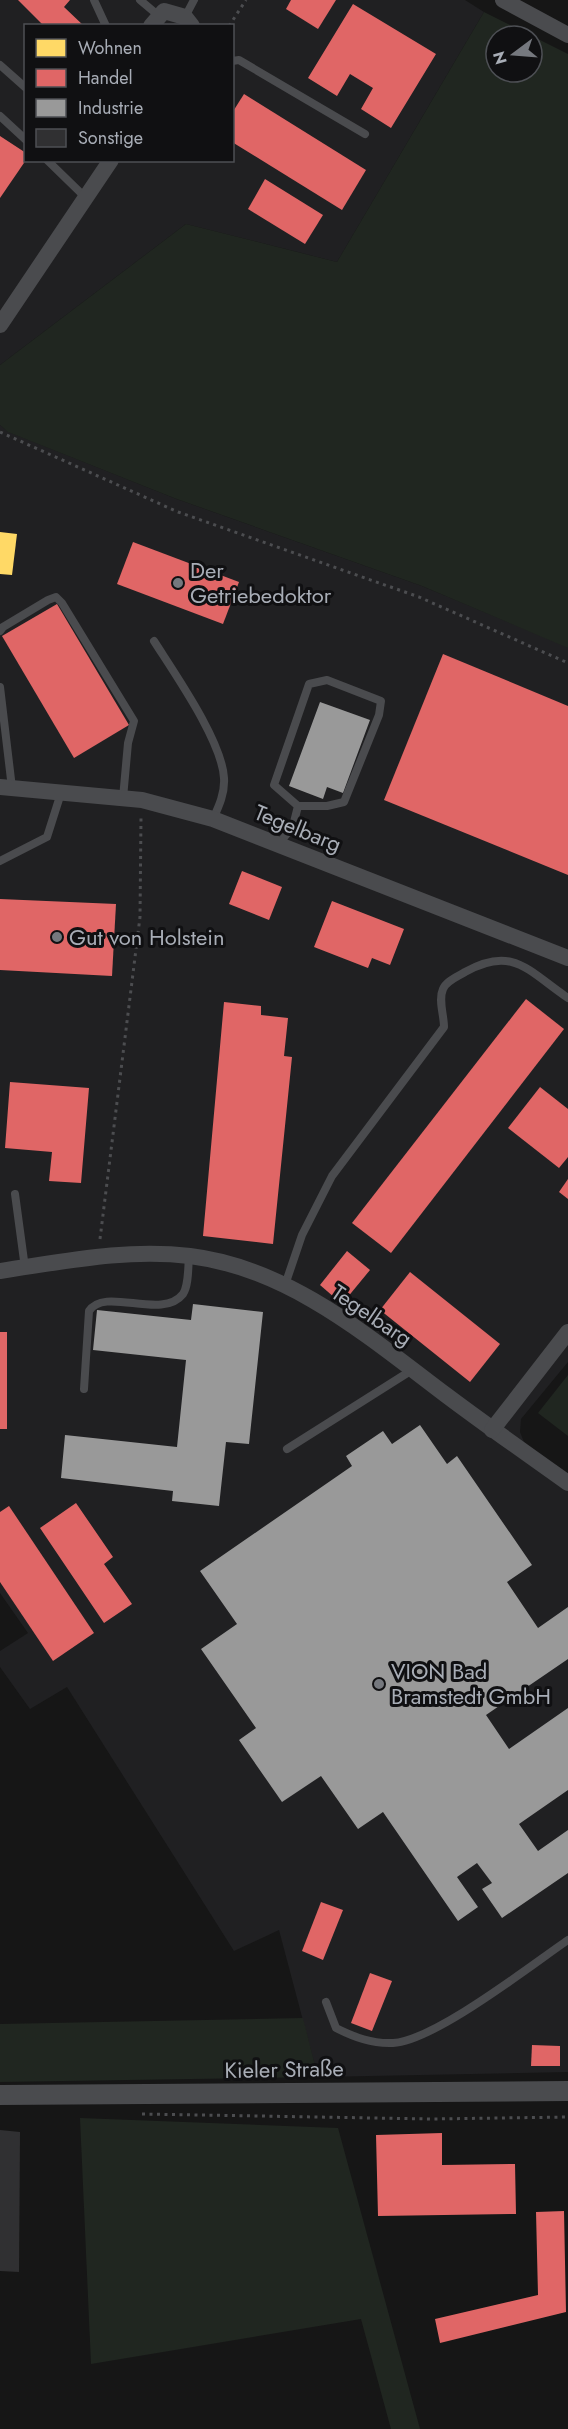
<svg xmlns="http://www.w3.org/2000/svg" width="568" height="2429" font-family="Jost,sans-serif">
<rect width="100%" height="100%" fill="#161616"/>
<g fill="#202022" fill-rule="evenodd">
<path d="M0,0H465L484,12L337,262L186,224L0,365ZM26,26H232V160H26Z"/>
<path d="M0,425L9,432L174,498L422,586L568,647V1362L521,1419L520,1432L526,1447L568,1475V2072L318,2077L279,1930L234,1951L67,1687L30,1709L0,1667V1651L28,1633L0,1593Z"/>
</g>
<g fill="#202620" fill-rule="evenodd">
<path d="M484,12L568,54V648L422,586L174,498L8,432L0,425V365L186,224L337,262ZM496,36H532V72H496Z"/>
<path d="M568,1375V1436L538,1413Z"/>
<path d="M303,2018L318,2077L0,2082V2024Z"/>
<path d="M80,2118L338,2128L420,2429H391L361,2319L91,2364Z"/>
</g>
<path fill="#ffd966" d="M0,532L17,534L12,575L0,574Z"/>
<g fill="#e06666">
<path d="M18,0H70L64,7L84,26H44Z"/>
<path d="M291,0H336L318,29L286,9Z"/>
<path d="M353,4L436,54L391,128L361,109L373,88L350,74L337,96L308,78Z"/>
<path d="M244,94L366,170L342,210L232,142V113Z"/>
<path d="M0,136L26,153V160L0,198Z"/>
<path d="M265,179L323,215L305,244L248,209Z"/>
<path d="M133,542L239,582L223,624L117,584Z"/>
<path d="M57,604L129,725L74,758L2,636Z"/>
<path d="M443,654L568,706V875L384,800Z"/>
<path d="M242,871L282,887L269,920L229,904Z"/>
<path d="M0,899L116,904L112,976L0,970Z"/>
<path d="M332,901L404,929L390,965L372,958L368,968L314,947Z"/>
<path d="M526,999L564,1029L391,1253L352,1223Z"/>
<path d="M224,1002L261,1006V1015L288,1018L284,1056L292,1057L273,1244L203,1236Z"/>
<path d="M10,1082L89,1088L81,1183L49,1181L52,1152L5,1148Z"/>
<path d="M540,1087L568,1109V1157L559,1168L508,1128Z"/>
<path d="M568,1179V1199L559,1192Z"/>
<path d="M347,1251L370,1270L342,1304L320,1285Z"/>
<path d="M410,1272L500,1344L470,1382L380,1310Z"/>
<rect x="0" y="1332" width="7" height="97"/>
<path d="M76,1503L113,1557L104,1564L132,1604L104,1623L40,1528Z"/>
<path d="M9,1506L94,1633L53,1661L0,1582V1512Z"/>
<path d="M321,1902L343,1910L323,1960L302,1951Z"/>
<path d="M370,1973L392,1981L372,2031L351,2023Z"/>
<path d="M532,2045L560,2046V2066H531Z"/>
<path d="M442,2133V2165L515,2164L516,2214L378,2216L376,2135Z"/>
<path d="M564,2211L566,2312L440,2343L435,2319L538,2295L536,2212Z"/>
</g>
<g fill="#999">
<path d="M320,702L370,720L343,793L327,787L323,799L289,786Z"/>
<path d="M193,1304L263,1312L249,1444L226,1442L219,1506L172,1501L173,1491L61,1478L65,1435L177,1447L186,1360L93,1350L97,1310L191,1320Z"/>
<path d="M420,1425L447,1464L457,1456L532,1565L507,1582L538,1628L568,1607V1659L486,1715L509,1749L568,1708V1790L519,1824L538,1851L568,1830V1873L502,1918L482,1889L492,1883L477,1863L457,1877L478,1907L458,1921L383,1812L358,1829L321,1776L282,1802L239,1740L256,1728L201,1649L237,1624L200,1571L352,1466L346,1456L383,1431L392,1444Z"/>
</g>
<path fill="#303032" d="M0,2130L20,2132L19,2272L0,2271Z"/>
<g fill="none" stroke-linecap="round" stroke-linejoin="round">
<g stroke="#4c4d50" stroke-width="3" stroke-dasharray="3 4.5" stroke-linecap="butt">
<path d="M229,26L246,0"/>
<path d="M0,432L178,512L419,597L568,663"/>
<path d="M100,1239L140,917L141,817"/>
<path d="M142,2114L432,2119L568,2117"/>
</g>
<g stroke="#4a4b4e" stroke-width="8">
<path d="M94,0L106,26"/>
<path d="M140,0L159,16"/>
<path d="M185,17L194,0"/>
<path d="M232,61L239,60L365,134"/>
<path d="M0,65L26,88"/>
<path d="M0,116L26,140"/>
<path d="M47,160L86,198"/>
<path d="M0,631L3,627L48,600L56,597L62,603L134,721L128,743L123,798"/>
<path d="M154,641C175,674 222,741 224,778C225,793 219,806 213,819"/>
<path d="M0,687L12,788"/>
<path d="M278,845L293,826L298,806L274,785L309,684L327,680L381,701L379,715L344,802L327,806H298"/>
<path d="M0,861L47,837L61,793"/>
<path d="M15,1194L25,1268"/>
<path d="M285,1285L302,1235L332,1176L444,1027C444,1015 438,1000 443,989C446,981 457,977 465,972C513,945 528,971 568,998"/>
<path d="M84,1389L89,1311C105,1286 162,1321 183,1294C189,1285 188,1266 189,1256"/>
<path d="M287,1449L412,1370"/>
<path d="M326,2002L336,2028C354,2037 372,2044 393,2043C434,2041 530,1966 568,1940"/>
</g>
<g stroke="#4a4b4e" stroke-width="16">
<path d="M503,0L568,35"/>
<path d="M151,26L164,11L185,17L192,26"/>
<path d="M0,325L111,160"/>
<path d="M0,787L142,800L213,819L568,958"/>
<path d="M0,1271C62,1262 126,1248 190,1256C289,1268 369,1337 446,1395C486,1425 527,1454 568,1483"/>
<path d="M492,1430L568,1332"/>
</g>
<path stroke="#4a4b4e" stroke-width="20" d="M0,2095L568,2091"/>
</g>
<g fill="#75787e" stroke="#101012" stroke-width="2">
<circle cx="178" cy="583" r="6"/>
<circle cx="57" cy="937" r="6"/>
<circle cx="379" cy="1684" r="6"/>
</g>
<g text-anchor="middle" dominant-baseline="central" stroke-width="6" stroke-linejoin="round" paint-order="stroke">
<g font-size="22" fill="#a8adb6" stroke="#101012" text-anchor="start">
<text x="190" y="570">Der<tspan x="190" dy="25">Getriebedoktor</tspan></text>
<text x="69" y="937">Gut von Holstein</text>
<text x="391" y="1671">VION Bad<tspan x="391" dy="25">Bramstedt GmbH</tspan></text>
</g>
<g font-size="22" fill="#a8adb6" stroke="#101012">
<text transform="translate(298 828) rotate(22)">Tegelbarg</text>
<text transform="translate(372 1315) rotate(34)">Tegelbarg</text>
<text transform="translate(284 2069) rotate(-1)">Kieler Straße</text>
</g>
</g>
<rect x="24" y="24" width="210" height="138" fill="#101012" stroke="#4d4f54" stroke-width="1.5"/>
<rect x="36" y="39" width="30" height="18" fill="#ffd966" stroke="#4d4f54" stroke-width="1.5"/>
<text x="78" y="54" font-size="18" fill="#a8adb6">Wohnen</text>
<rect x="36" y="69" width="30" height="18" fill="#e06666" stroke="#4d4f54" stroke-width="1.5"/>
<text x="78" y="84" font-size="18" fill="#a8adb6">Handel</text>
<rect x="36" y="99" width="30" height="18" fill="#999999" stroke="#4d4f54" stroke-width="1.5"/>
<text x="78" y="114" font-size="18" fill="#a8adb6">Industrie</text>
<rect x="36" y="129" width="30" height="18" fill="#303032" stroke="#4d4f54" stroke-width="1.5"/>
<text x="78" y="144" font-size="18" fill="#a8adb6">Sonstige</text>
<g transform="translate(514 54) rotate(254)"><circle r="28" fill="#101012" stroke="#4d4f54" stroke-width="1.5"/>
<path d="M0-4.5L10 22L0 15L-10 22Z" fill="#75787e"/>
<text y="-9" font-size="16" font-weight="bold" text-anchor="middle" fill="#a8adb6">N</text>
</g>
</svg>
